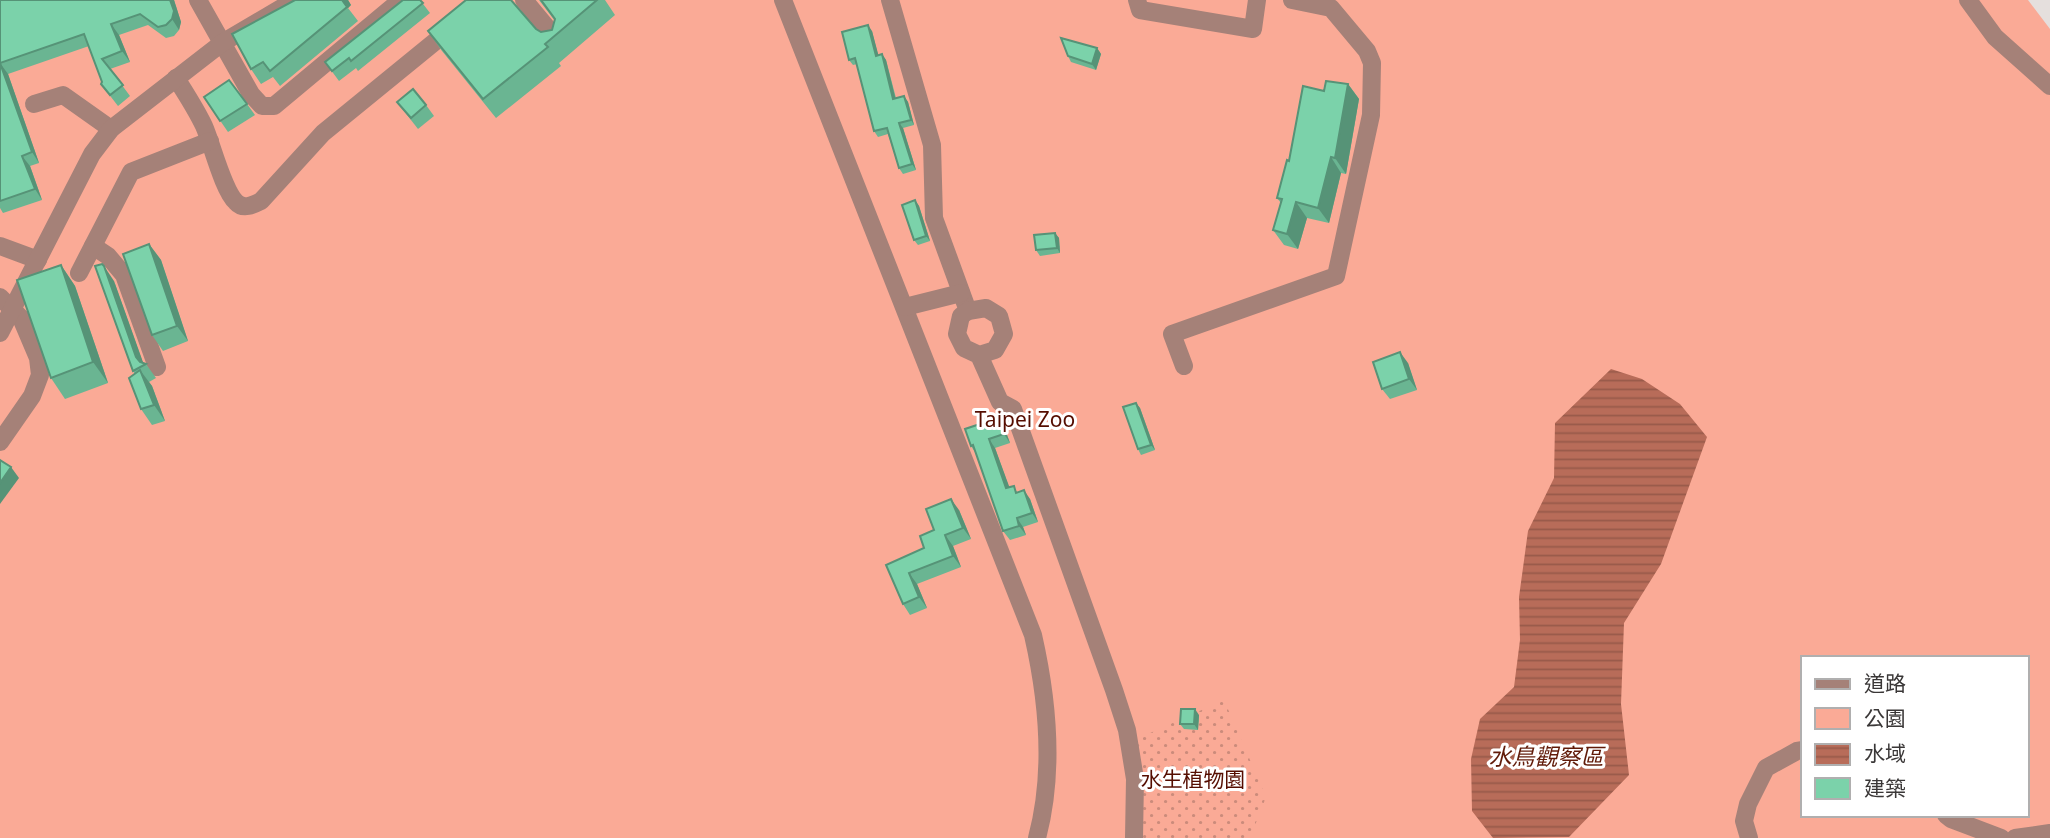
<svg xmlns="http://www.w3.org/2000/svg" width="2050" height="838" font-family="'Noto Sans','Noto Sans TC',sans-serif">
<defs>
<pattern id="garden-dots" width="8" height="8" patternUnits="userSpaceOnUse" patternTransform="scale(1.75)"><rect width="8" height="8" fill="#faaa96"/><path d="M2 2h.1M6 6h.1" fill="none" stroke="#cb8b7b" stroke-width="1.8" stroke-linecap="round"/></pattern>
<pattern id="water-rules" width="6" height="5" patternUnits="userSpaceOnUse" patternTransform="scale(1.75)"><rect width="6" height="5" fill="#b86c59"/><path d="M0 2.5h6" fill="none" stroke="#975a4a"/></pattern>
</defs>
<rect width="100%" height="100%" fill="#e5dfdd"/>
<path fill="#faaa96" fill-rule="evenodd" d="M0,0H2028L2050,29V838H0ZM1803,658H2027V815H1803Z"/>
<path fill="url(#garden-dots)" d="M1224,700L1266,797L1250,838H1131L1130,742Z"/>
<path fill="url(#water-rules)" d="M1611,369L1642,379L1680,404L1707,437L1661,564L1624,623L1621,704L1629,775L1569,837L1493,838L1472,811L1471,759L1480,719L1514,687L1520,640L1519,597L1528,531L1554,478L1555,423Z"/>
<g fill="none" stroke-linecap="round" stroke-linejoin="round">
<g stroke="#a58178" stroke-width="18">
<path d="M198,0L251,94L262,106H274L401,0"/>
<path d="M524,0L558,41"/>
<path d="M783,0L1033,635C1048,701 1055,771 1037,838"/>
<path d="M890,0L932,145L934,218L968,311"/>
<path d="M1137,0L1140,10L1253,29L1257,0"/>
<path d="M1968,0L1995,37L2050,86"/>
<path d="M176,78C186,94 196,109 204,126C212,144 223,190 236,202C243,210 253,205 261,201L323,133L486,0"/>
<path d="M34,104L63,95L111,129"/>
<path d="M0,246L38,260"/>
<path d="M93,246L108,256L124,275L157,367"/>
<path d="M79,273L131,172L210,141"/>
<path d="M0,297L21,318L38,358L40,375L32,396L0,442"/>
<path d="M905,307L961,293"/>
<path d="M0,333L92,154L111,129L222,43L295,0"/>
<path d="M979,355L995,350L1004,334L999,316L986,308L968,311L961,316L957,334L964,348L979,355L1000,402L1013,409L1114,690L1127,730L1135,779L1134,838"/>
<path d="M1184,366L1172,334L1336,276L1371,115L1372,63L1367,51L1331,8L1292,0"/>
<path d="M1946,815L1951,819L2001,838"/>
<path d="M1749,838L1744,821L1748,804L1766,768L1797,751L1803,750"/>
<path d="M2015,838L2050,833"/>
</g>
</g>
<g fill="#6ab592">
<path d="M0,0H174L181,22L179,30L174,36L166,38L148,25L119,35L130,62L110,69L130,96L118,106L101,84L102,82L89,46L8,74L39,163L30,166L42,200L3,213L0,208Z"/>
<path d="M295,0H348L351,5L348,8L358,21L280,86L273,77L261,84L251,69Z"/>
<path d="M420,0L430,13L358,71L356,68L339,81L325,62Z"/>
<path d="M539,0H605L615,15L559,63L561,66L496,118L442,51L428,31L536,29L541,32L552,30L555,21Z"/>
<path d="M872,31L878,55L882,54L886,60L896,98L904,96L908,102L914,125L903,128L916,170L903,174L899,168L888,134L878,137L874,131L857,64L853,65L849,60Z"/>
<path d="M1097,48L1101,54L1096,70L1071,62L1068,56Z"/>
<path d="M1348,84L1359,99L1346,174L1341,173L1329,223L1307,218L1298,249L1284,245L1273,230L1281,203L1277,198L1289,161L1324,91Z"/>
<path d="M204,97L247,104L255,115L228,132Z"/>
<path d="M397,102L426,105L434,116L418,129Z"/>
<path d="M915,200L919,206L930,241L918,245L914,240Z"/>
<path d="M1055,233L1059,238L1060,253L1040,256L1036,250Z"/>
<path d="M149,244L161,260L188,341L163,351L152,335Z"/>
<path d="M61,265L75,286L108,383L65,399L51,378Z"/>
<path d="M114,281L143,363L146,364L156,378L149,382L152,386L165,421L152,425L141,409L135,374L133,371Z"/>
<path d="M1408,363L1417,390L1390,399L1382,389Z"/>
<path d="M1136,403L1140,408L1155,450L1141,455L1138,449Z"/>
<path d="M1004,427L1010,443L995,448L1009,487L1030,499L1038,522L1023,527L1026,535L1010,540L1003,531L977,455L971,446Z"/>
<path d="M959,510L971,539L953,546L961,567L917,584L927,608L910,615L903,604L886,565L924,548L934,530Z"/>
<path d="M1199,715L1198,730L1184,729L1180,724Z"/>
</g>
<g fill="#569377">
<path d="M170,0H174L181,22L179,30L172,19Z"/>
<path d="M341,0H348L351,5L348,8Z"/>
<path d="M111,24L119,35L130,62L122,51Z"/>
<path d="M868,25L872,31L880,61L876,56Z"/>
<path d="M1097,48L1101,54L1096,70L1092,64Z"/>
<path d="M882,54L886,60L897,105L893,99Z"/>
<path d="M0,63L8,74L39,163L32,152Z"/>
<path d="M1348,84L1359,99L1346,174L1335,158Z"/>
<path d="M904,96L908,102L914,125L911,120Z"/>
<path d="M899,123L903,128L916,170L912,164Z"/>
<path d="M22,156L30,166L42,200L35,189Z"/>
<path d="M1331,157L1341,173L1329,223L1318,208Z"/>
<path d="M915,200L919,206L930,241L926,236Z"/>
<path d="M1296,202L1307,218L1298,249L1287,234Z"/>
<path d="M1055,233L1059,238L1060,253L1057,248Z"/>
<path d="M149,244L161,260L188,341L177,326Z"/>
<path d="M61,265L75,286L108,383L93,362Z"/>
<path d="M104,266L114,281L144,365L143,366L136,357Z"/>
<path d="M1400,352L1408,363L1417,390L1409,379Z"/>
<path d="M140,370L152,386L165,421L154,405Z"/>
<path d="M1136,403L1140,408L1155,450L1151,445Z"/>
<path d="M998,418L1004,427L1010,443L1004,434Z"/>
<path d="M989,439L995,448L1013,497L1006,488Z"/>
<path d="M11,467L19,478L0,504V483Z"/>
<path d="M1024,490L1030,499L1038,522L1032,513Z"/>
<path d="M951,499L959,510L971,539L963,528Z"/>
<path d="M1017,518L1023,527L1026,535L1019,526Z"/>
<path d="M945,535L953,546L961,567L953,556Z"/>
<path d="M909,573L917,584L927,608L919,597Z"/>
<path d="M1195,709L1199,715L1198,730L1194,724Z"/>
</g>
<g fill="#7bd2aa" stroke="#569377" stroke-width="2">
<path d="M0,0H170L174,11L172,19L166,25L158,27L140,14L111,24L122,51L102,59L123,85L110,95L101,84L102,82L84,34L0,63Z"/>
<path d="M295,0H342L347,7L270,71L263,62L251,69L232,34Z"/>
<path d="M403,0H420L423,3L351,61L349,58L332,71L325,62Z"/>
<path d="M466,0H511L536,29L541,32L552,30L555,19L541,0H597L545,44L548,47L483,99L428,31Z"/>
<path d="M868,25L876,56L882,54L893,99L904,96L911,120L899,123L912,164L899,168L887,128L874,131L855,58L849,60L842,32Z"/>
<path d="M1061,38L1097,48L1092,64L1068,56Z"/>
<path d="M0,63L32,152L22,156L35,189L0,201Z"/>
<path d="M229,80L247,104L220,121L204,97Z"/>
<path d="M1326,81L1348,84L1335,158L1331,157L1318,208L1296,202L1287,234L1273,230L1282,199L1277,198L1287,160L1289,161L1303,86L1324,91Z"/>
<path d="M413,89L426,105L411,118L397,102Z"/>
<path d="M915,200L926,236L914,240L902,205Z"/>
<path d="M1055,233L1057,248L1036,250L1034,235Z"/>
<path d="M149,244L177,326L152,335L123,254Z"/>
<path d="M102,264L104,266L136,357L140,362L146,364L133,371L95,266Z"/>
<path d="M61,265L93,362L51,378L17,280Z"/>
<path d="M1400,352L1409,379L1382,389L1373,362Z"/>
<path d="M140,370L154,405L141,409L129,378Z"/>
<path d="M1136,403L1151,445L1138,449L1123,407Z"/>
<path d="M998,418L1004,434L989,439L1006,488L1014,486L1016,493L1024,490L1032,513L1017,518L1019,526L1003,531L973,445L971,446L965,429Z"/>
<path d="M0,460L11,467L0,483Z"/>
<path d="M951,499L963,528L945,535L953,556L909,573L919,597L903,604L886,565L924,548L920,536L934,530L926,509Z"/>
<path d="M1181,709H1195L1194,724H1180Z"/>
</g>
<g text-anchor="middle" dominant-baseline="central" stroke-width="6" stroke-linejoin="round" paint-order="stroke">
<g font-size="21" fill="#550d00" stroke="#fff">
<text x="1025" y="419">Taipei Zoo</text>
<text x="1193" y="779">水生植物園</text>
</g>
<g font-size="23" font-style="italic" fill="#611b09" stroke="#fff">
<text x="1546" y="756">水鳥觀察區</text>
</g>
</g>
<rect x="1801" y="656" width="228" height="161" fill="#ffffff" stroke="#b0afaf" stroke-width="2"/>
<rect x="1815" y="679" width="35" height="10" fill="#a58178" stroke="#b0afaf" stroke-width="2"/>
<text x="1864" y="691" font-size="21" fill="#3a3737">道路</text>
<rect x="1815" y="708" width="35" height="21" fill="#faaa96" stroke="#b0afaf" stroke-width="2"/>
<text x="1864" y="726" font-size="21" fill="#3a3737">公園</text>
<rect x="1815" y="744" width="35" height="21" fill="url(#water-rules)" stroke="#b0afaf" stroke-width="2"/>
<text x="1864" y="761" font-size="21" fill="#3a3737">水域</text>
<rect x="1815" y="778" width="35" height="21" fill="#7bd2aa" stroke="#b0afaf" stroke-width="2"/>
<text x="1864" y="796" font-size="21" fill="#3a3737">建築</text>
</svg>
